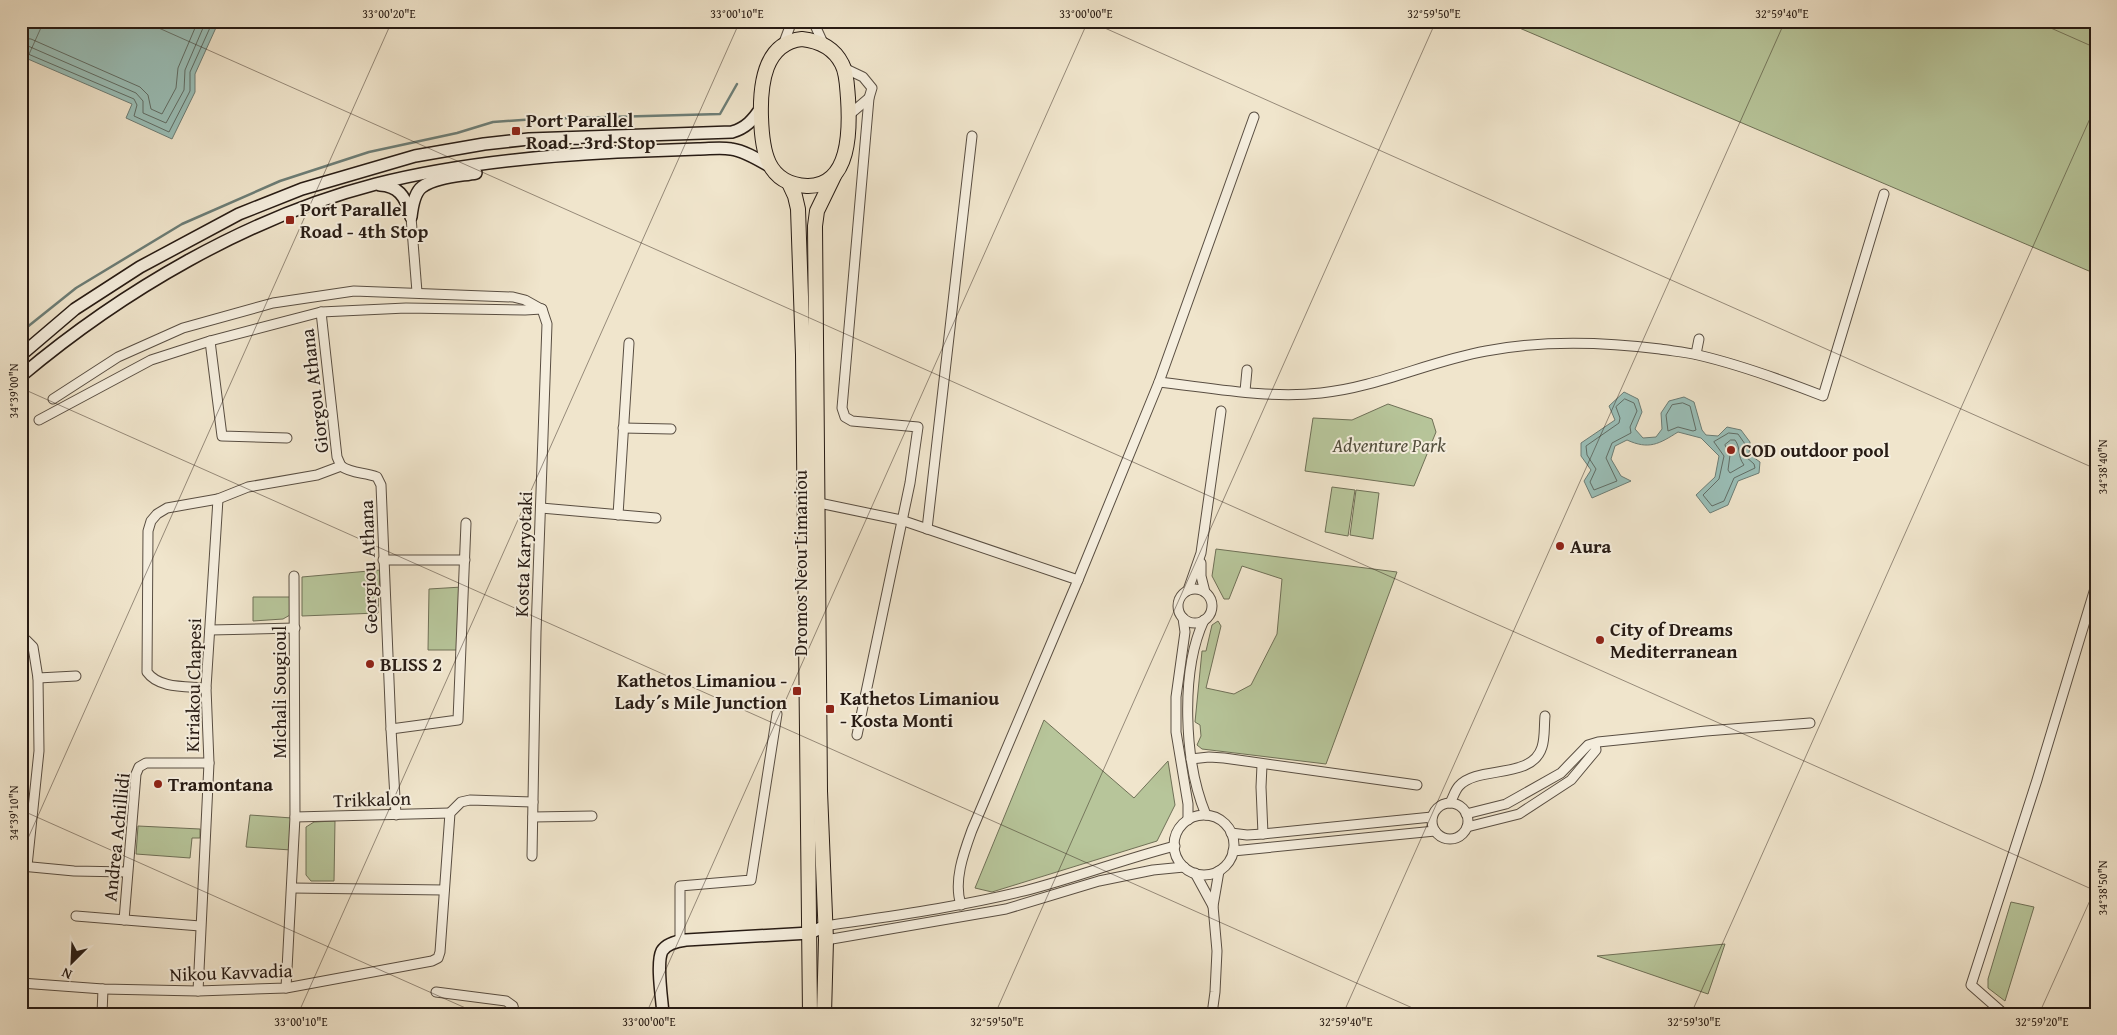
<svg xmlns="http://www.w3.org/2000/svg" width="2117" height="1035" font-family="'Gentium Book Plus',serif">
<rect width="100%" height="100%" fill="#f0e5cc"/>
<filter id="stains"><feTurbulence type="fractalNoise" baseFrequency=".004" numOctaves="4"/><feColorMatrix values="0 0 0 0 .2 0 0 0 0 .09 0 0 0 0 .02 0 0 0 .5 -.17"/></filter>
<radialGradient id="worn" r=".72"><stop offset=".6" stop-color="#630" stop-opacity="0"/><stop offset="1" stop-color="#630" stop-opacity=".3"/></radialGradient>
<g fill="#b7c59a" stroke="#6f7057">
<path d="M1503,21H2096V274Z"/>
<path d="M1388,404L1432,419L1436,432L1414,486L1305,471L1313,418L1352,420Z"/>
<path d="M1332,487L1355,490L1348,536L1325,532Z"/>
<path d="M1356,490L1379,493L1373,539L1350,535Z"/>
<path d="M1216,549L1397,572L1326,764L1202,749L1197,745L1201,736L1200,725L1195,722L1202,651H1206L1212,625L1218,621L1221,626L1206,688L1234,694L1251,685L1277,634L1282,579L1242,566L1229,599H1224L1212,576Z"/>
<path d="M380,570L378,613L302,616V577Z"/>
<path d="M462,587L461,650H428L429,589Z"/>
<path d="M253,597H291L290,615L283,619L253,621Z"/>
<path d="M1044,720L1134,798L1168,761L1175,805L1157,841L992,892L975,888Z"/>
<path d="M250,815L292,818L291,850L246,847Z"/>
<path d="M335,821L334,881H311L306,875V827L314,822Z"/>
<path d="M138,826L200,829V838H192L190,858L136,854Z"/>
<path d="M2011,902L2034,907L2005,1001L1988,988V979Z"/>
<path d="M1725,944L1708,994L1597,956Z"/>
</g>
<g fill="#9abfb8" stroke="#6c7d76">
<path d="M21,21H219L195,74V92L172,139L126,118L132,104L21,56Z"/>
<path d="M1624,392L1638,399L1642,412L1635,429L1643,438L1656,437L1662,429L1661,413L1669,401L1684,397L1694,402L1702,430L1706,435L1718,436L1727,427L1741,430L1750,442L1749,454L1760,462L1759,473L1738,481L1728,505L1710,513L1696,495L1715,477L1719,456L1701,438L1678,432C1659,444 1649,450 1627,440L1615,446L1611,459L1621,476L1631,481L1592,498L1584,481L1591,470L1581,456V443L1615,420L1609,406Z"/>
</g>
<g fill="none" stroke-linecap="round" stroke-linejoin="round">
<g stroke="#606d66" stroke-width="1">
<path d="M21,38L31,39L140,87L148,95L151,109L162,114L176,88L178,68L198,21"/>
<path d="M21,45L28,46L136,93L143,101V113L166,123L184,90L185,70L206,21"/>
<path d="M21,51L134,99L137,105L134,116L169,132L190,91V72L213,21"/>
<path d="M1625,399L1634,403L1637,411L1630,427L1631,433L1612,443L1606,458L1617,481L1594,490L1590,482L1596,469L1587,455L1586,446L1619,423L1620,418L1616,407Z"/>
<path d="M1683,403L1690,406L1696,430L1693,431L1678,427L1668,431L1666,415L1672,405Z"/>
<path d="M1729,433L1738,434L1745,444V456L1754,464L1755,468L1734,478L1724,501L1712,506L1703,495L1719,479L1724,456L1714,442Z"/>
<path d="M1731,440H1735C1741,448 1737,456 1744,465L1730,473L1728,470L1730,455L1725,445Z"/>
</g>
<g stroke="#6c7d76" stroke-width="2.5">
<path d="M769,26L772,21"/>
<path d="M21,332L76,288L182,224L280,181L369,152L457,133L493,122L536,119L720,114L737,84"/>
</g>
<g stroke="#594e42" stroke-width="11">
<g id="street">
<path d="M813,21L824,45"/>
<path d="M783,45L792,21"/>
<path d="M844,68L863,77L872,88L869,98L842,408L845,417L852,421L918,427L910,483L857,735"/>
<path d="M849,115L869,98"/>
<path d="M411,217L417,292"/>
<path d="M321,312L337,457L341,466"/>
<path d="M210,341L222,436L287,438"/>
<path d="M1696,354L1699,339"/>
<path d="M1159,382C1212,388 1268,399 1321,393C1378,387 1430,361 1486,351C1543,340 1603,342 1660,349C1672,351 1685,352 1698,355C1741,365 1782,380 1823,396L1884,194"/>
<path d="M1245,391L1247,370"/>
<path d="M53,399L118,357L183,328L273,303L354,291L513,297L525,300L541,309"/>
<path d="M39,420L151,360L210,341L321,312L406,308L525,310L542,309"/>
<path d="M623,428L671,429"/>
<path d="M341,466C352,474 365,472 377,477L381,485L391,729L396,815"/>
<path d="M819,503L901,520L1078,580"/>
<path d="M541,508L656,518"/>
<path d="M618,515L629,343"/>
<path d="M927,529L972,136"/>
<path d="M383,560H465"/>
<path d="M1201,563V576L1205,592"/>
<circle cx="1195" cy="606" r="17"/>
<path d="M1188,590L1201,553L1221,411"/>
<path d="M1183,618L1185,632L1176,697V732L1188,804V820"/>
<path d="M1204,620C1180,672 1184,762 1206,815"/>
<path d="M210,630L295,628"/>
<path d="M21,638L26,640L33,647L38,678L39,751L27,866"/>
<path d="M38,678L76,676"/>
<path d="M206,688C187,686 159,689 147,672L148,531L151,521L157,514L167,508L218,499L248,487L317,475L341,466"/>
<path d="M391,729L458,720L466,523"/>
<path d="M1191,759L1209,757L1224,758L1417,785"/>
<path d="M1262,765L1261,787L1263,834"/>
<circle cx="1450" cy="821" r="18"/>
<path d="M1450,803C1453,798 1455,790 1459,786C1478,765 1532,780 1542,747C1545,738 1544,726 1545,716"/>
<path d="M1466,814L1506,804L1561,773L1588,745L1598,742L1706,731L1810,723"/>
<circle cx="1204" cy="845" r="30"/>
<path d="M295,817L450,813"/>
<path d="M533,817L592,816"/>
<path d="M1467,827L1519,814L1571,780L1596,750L1595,744"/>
<path d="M1231,833L1247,835L1263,834L1432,817"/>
<path d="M1233,851L1435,831"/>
<path d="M532,856L536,632L547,324L542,309"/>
<path d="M21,866L74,871L127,872"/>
<path d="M1195,873L1213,906"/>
<path d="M292,888L444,890"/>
<path d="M961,905C953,881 964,852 972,830L1078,580L1159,382L1254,117"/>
<path d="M76,916L200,926"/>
<path d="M124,920L136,774L139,767L146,763H209"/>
<path d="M825,926C892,916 959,907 1024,891C1075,878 1124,859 1175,846"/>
<path d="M826,940L1006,909L1099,881L1153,870L1184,867"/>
<path d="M680,941V886L751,880L777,714"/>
<path d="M21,983L103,989L198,991L286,988L432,961L438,958L440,952L450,813L461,802L470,800L533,802"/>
<path d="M286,988L295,817L294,576"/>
<path d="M198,991L209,763L206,688L218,499"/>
<path d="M436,992L506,1001L513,1006L515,1014"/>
<path d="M102,1014L103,989"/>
<path d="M1212,1014L1215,992L1217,951L1213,906L1219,871"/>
<path d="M2004,1014L1971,985L2037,780L2096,585"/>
</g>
</g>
<g stroke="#271b14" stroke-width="14">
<g id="secondary">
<path d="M380,185C398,186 405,196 410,213"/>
<path d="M411,217C412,208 414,193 422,187C435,177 460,176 476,173"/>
<path d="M21,355L75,309L140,267L239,214L302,189L415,156L484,144L529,139L732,132C746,128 753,120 761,108"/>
<path d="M21,376C122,291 248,217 376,184C454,164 536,156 617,152C644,151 671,150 698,149C709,149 720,147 731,149C745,151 759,160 771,167"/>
<path d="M663,1014C662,999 656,963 662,951C667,943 678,941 686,940L810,933L825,926"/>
</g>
</g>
<g stroke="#271b14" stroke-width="16">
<g id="primary">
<path d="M802,39C820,41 834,48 842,64C847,73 847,87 848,98C850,128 851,187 807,186C766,184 762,150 761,117C760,85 764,43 802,39Z"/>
<path d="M789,183L795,196L798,209L803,355L810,1014"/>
<path d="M824,1014L826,940L820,791L815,226L817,211L834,176"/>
</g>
</g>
<use href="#street" stroke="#f5eede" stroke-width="9"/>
<use href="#secondary" stroke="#f5eede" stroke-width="11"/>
<use href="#primary" stroke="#f0e5cc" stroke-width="14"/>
</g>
<path fill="none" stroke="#271b14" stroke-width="1" stroke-opacity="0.45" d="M143,21L2096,891M1089,21L2096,469M2035,21L2096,48M21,72L44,21M21,388L1426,1014M21,810L479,1014M21,854L392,21M298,1014L740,21M646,1014L1088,21M995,1014L1436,21M1343,1014L1785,21M1691,1014L2096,105M2039,1014L2096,887"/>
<g fill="#8f2418" stroke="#f5eede" stroke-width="2">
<rect x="511" y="126" width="10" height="10" rx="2.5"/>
<rect x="285" y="215" width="10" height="10" rx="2.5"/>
<circle cx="1731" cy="450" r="5"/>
<circle cx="1560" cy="546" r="5"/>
<circle cx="1600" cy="640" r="5"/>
<circle cx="370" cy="664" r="5"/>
<rect x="792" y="686" width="10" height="10" rx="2.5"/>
<rect x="825" y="704" width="10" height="10" rx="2.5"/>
<circle cx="158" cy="784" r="5"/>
</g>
<g text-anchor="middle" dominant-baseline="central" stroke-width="4" stroke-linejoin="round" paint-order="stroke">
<g font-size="19" font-weight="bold" fill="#271b14" stroke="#f5eede" text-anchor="start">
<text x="526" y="120">Port Parallel<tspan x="526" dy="22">Road - 3rd Stop</tspan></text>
<text x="300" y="209">Port Parallel<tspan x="300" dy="22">Road - 4th Stop</tspan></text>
<text x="1741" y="450">COD outdoor pool</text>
<text x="1570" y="546">Aura</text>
<text x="1610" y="629">City of Dreams<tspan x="1610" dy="22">Mediterranean</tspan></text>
<text x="380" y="664">BLISS 2</text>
<text x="787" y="680" text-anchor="end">Kathetos Limaniou -<tspan x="787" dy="22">Lady´s Mile Junction</tspan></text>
<text x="840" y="698">Kathetos Limaniou<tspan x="840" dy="22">- Kosta Monti</tspan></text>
<text x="168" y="784">Tramontana</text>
</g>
<g font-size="19" fill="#271b14" stroke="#f5eede">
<text transform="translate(314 391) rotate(-97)">Giorgou Athana</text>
<text transform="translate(523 554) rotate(-88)">Kosta Karyotaki</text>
<text transform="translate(800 563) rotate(-90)">Dromos Neou Limaniou</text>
<text transform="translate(368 567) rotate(-92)">Georgiou Athana</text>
<text transform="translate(193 685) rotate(-89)">Kiriakou Chapesi</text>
<text transform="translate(279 692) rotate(-90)">Michali Sougioul</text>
<text transform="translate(372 799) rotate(-2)">Trikkalon</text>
<text transform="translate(116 837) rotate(-84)">Andrea Achillidi</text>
<text transform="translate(231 972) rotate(-2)">Nikou Kavvadia</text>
</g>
<g font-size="19" font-style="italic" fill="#524e3c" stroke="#f5eede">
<text x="1389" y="445">Adventure Park</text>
</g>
</g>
<rect width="2117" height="1035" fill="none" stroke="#f0e5cc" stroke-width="55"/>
<g transform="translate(72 962) rotate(204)" stroke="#f5eede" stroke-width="4" paint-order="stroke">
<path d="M0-4L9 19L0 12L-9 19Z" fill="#271b14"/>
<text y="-8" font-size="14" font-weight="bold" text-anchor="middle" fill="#271b14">N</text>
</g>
<rect x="28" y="28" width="2062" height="980" fill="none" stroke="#271b14" stroke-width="2"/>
<g font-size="12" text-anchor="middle" fill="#271b14">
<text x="389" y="18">33°00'20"E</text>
<text x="737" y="18">33°00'10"E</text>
<text x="1086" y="18">33°00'00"E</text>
<text x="1434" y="18">32°59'50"E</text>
<text x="1782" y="18">32°59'40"E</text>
<text transform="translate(14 391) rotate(-90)" y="4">34°39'00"N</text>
<text transform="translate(2103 467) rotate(-90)" y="4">34°38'40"N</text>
<text transform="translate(14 813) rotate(-90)" y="4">34°39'10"N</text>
<text transform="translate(2103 888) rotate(-90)" y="4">34°38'50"N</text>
<text x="301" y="1026">33°00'10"E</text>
<text x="649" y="1026">33°00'00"E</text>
<text x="997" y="1026">32°59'50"E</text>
<text x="1346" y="1026">32°59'40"E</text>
<text x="1694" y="1026">32°59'30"E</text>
<text x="2042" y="1026">32°59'20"E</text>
</g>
<rect width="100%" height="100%" filter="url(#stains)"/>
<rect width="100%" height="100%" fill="url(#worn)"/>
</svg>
